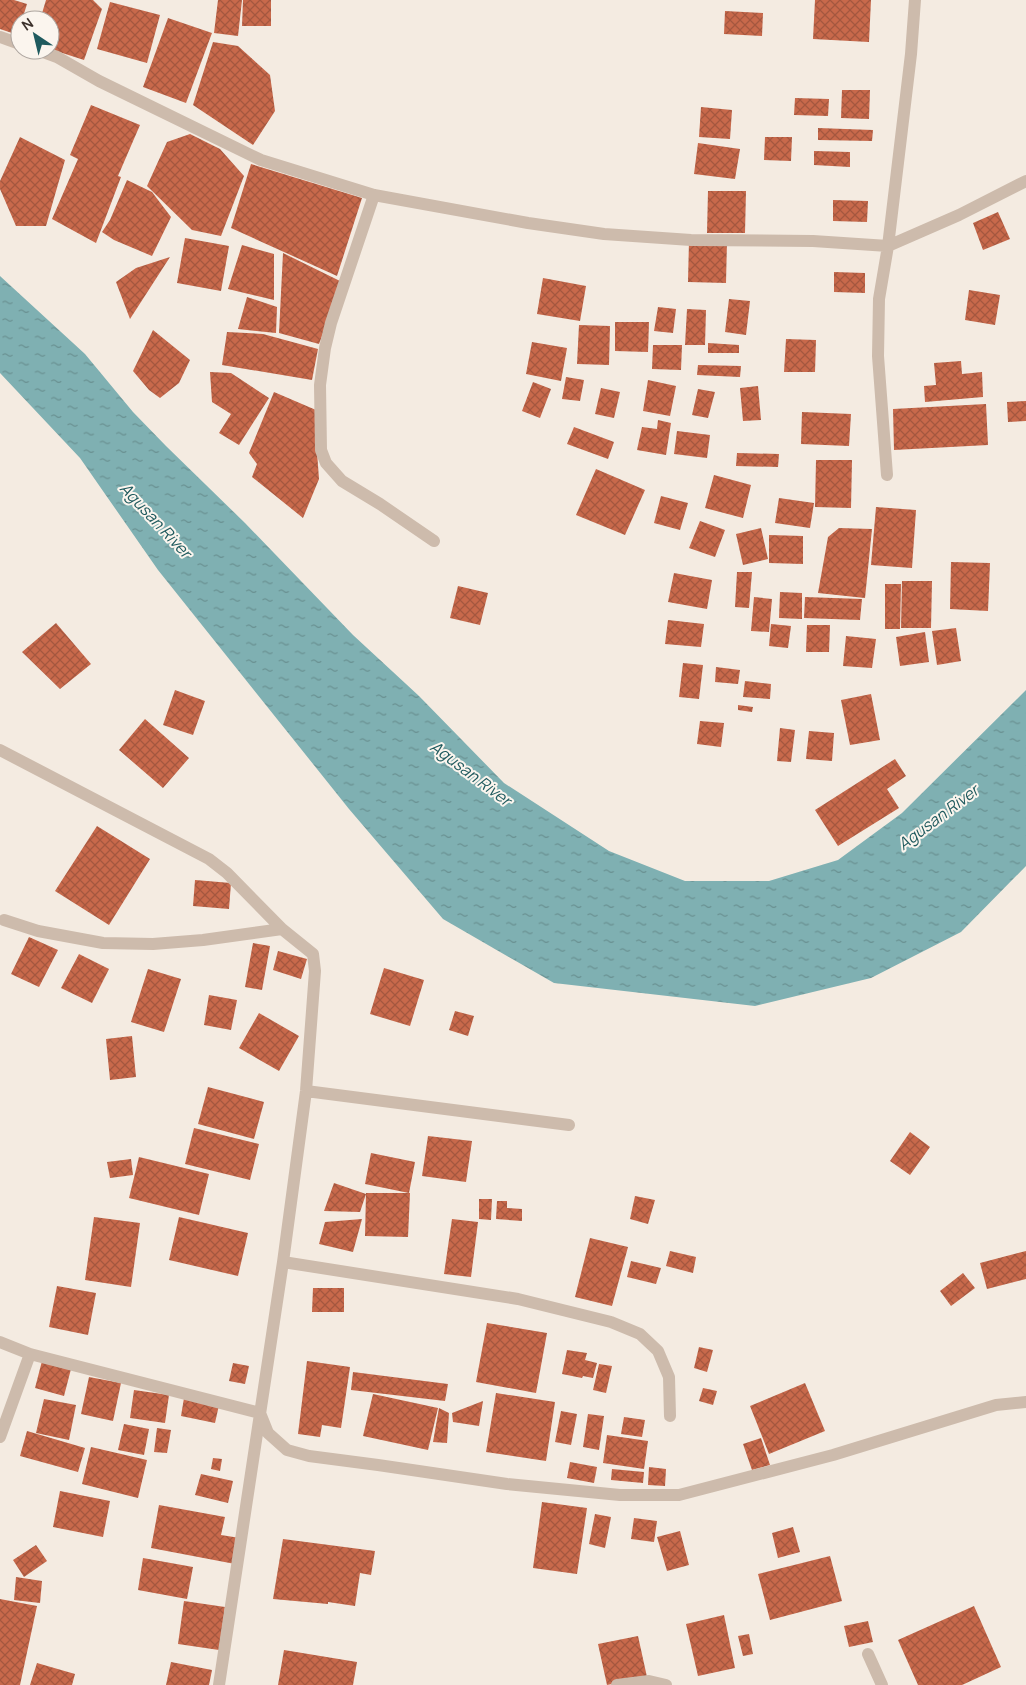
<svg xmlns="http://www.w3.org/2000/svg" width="1026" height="1685" font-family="Manrope,sans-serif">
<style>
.water{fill:url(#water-ripples)}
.building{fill:url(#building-cross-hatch)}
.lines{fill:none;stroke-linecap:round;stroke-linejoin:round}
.minor{stroke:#cdbbac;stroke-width:12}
.labels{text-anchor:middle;stroke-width:4;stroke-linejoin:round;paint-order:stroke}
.water-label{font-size:16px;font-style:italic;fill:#1f5a5e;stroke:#fbf5ee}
</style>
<defs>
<pattern id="water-ripples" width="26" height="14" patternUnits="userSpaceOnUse" patternTransform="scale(1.25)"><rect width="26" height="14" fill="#7fb0b2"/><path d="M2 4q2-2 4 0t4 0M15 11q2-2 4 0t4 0" fill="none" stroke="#699091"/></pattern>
<pattern id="building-cross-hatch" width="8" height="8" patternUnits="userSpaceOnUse" patternTransform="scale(1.25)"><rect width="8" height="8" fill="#c8694b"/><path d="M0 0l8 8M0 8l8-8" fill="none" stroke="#a4573f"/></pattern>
</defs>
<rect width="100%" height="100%" fill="#f4ebe1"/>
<path class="water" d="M 0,276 L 85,354 L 133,412 L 166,446 L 245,523 L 353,635 L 419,696 L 504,783 L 609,851 L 685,881 L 769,881 L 838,860 L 902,813 L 1026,690 L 1026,866 L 961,932 L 871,978 L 755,1006 L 554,983 L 443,919 L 349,809 L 158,570 L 80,458 L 0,373 Z"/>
<path class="building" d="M 0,0 L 14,0 L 27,4 L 22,20 L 20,20 L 18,35 L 0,29 Z
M 46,0 L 93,0 L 102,9 L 84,60 L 50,49 L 50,20 L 40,20 Z
M 218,0 L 242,0 L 238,36 L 214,33 Z
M 243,0 L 271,0 L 271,26 L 242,26 Z
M 815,0 L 871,0 L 869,42 L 813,39 Z
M 110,2 L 160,15 L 147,63 L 97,49 Z
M 725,11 L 763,13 L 762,36 L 724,34 Z
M 168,18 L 212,33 L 186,103 L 143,87 Z
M 213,42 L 238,46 L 270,75 L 275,111 L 253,145 L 193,105 Z
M 842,90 L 870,90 L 869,119 L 841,118 Z
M 795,98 L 829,99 L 828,116 L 794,115 Z
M 91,105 L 140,125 L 118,176 L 121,177 L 96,243 L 52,219 L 78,159 L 70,155 Z
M 701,107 L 732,110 L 730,139 L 699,137 Z
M 818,128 L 873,130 L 872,141 L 818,140 Z
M 190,134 L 220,149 L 244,176 L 221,236 L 192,230 L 147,186 L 167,142 Z
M 20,137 L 65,160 L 46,226 L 16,226 L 0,189 L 0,181 Z
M 765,137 L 792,137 L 791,161 L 764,160 Z
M 698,143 L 740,149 L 735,179 L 694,174 Z
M 814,151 L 850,152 L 850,167 L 814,165 Z
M 251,164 L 362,198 L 337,276 L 231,228 Z
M 127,180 L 152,192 L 171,217 L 152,256 L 114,240 L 102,232 L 110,220 Z
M 708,191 L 746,191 L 745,233 L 707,233 Z
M 833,200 L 868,201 L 867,222 L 833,221 Z
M 998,212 L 1010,239 L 983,250 L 973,223 Z
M 185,238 L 229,246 L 221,291 L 177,283 Z
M 689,241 L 727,241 L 726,283 L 688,282 Z
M 242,245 L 274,254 L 274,300 L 228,289 Z
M 283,253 L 340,281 L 333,307 L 319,344 L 279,333 Z
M 170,257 L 130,319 L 116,282 L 136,268 Z
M 834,272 L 865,273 L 865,293 L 834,292 Z
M 543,278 L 586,286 L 580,321 L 537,314 Z
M 969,290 L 1000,295 L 995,325 L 965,320 Z
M 247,297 L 277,307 L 276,333 L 238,329 Z
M 729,299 L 750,301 L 746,335 L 725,332 Z
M 658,307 L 676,309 L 673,333 L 654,331 Z
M 687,309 L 706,310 L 705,345 L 685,345 Z
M 615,322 L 649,322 L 648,352 L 615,351 Z
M 579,325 L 610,326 L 609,365 L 577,364 Z
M 153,330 L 190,360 L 179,383 L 160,398 L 149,390 L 133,371 Z
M 227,332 L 263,334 L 318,349 L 312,380 L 222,365 Z
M 786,339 L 816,340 L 815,372 L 784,372 Z
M 532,342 L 567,348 L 561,381 L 526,374 Z
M 708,343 L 739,345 L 739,353 L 708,353 Z
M 653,345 L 682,345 L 681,370 L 652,369 Z
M 961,361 L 962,374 L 982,372 L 983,397 L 925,402 L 924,386 L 936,385 L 934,363 Z
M 698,365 L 741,366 L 740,377 L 697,375 Z
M 210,372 L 231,373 L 269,398 L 239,445 L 219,433 L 231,414 L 212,402 Z
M 566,377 L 584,380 L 580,401 L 562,399 Z
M 648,380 L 676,386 L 670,416 L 643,411 Z
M 533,382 L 551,389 L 540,418 L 522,411 Z
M 758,386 L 761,420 L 743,421 L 740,388 Z
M 601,388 L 620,392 L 614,418 L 595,414 Z
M 698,389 L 715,392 L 708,418 L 692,415 Z
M 274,392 L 316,410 L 316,438 L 319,479 L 303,518 L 252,477 L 257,464 L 249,453 Z
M 1026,401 L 1026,421 L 1008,422 L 1007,402 Z
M 986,404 L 988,445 L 894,450 L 893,409 Z
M 802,412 L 851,414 L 849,446 L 801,444 Z
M 658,420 L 671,423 L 666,455 L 637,450 L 642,427 L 657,429 Z
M 574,427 L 614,442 L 608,459 L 567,444 Z
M 677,431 L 710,435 L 707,458 L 674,454 Z
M 737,453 L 779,454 L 778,467 L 736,466 Z
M 816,460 L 852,460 L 851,508 L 815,507 Z
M 596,469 L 645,490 L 625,535 L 576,515 Z
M 714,475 L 751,485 L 743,518 L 705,508 Z
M 661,496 L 688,503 L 680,530 L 654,523 Z
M 779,498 L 814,503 L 810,528 L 775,523 Z
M 876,507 L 916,510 L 912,568 L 871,565 Z
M 700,521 L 725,530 L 715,557 L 689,548 Z
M 761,528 L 768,559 L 743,565 L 736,534 Z
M 839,528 L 872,529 L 865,598 L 818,593 L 828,537 Z
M 769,535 L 803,536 L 803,564 L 769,563 Z
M 951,562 L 990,563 L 988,611 L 950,609 Z
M 737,572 L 752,572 L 749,608 L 735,607 Z
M 674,573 L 712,580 L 707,609 L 668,602 Z
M 902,581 L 932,581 L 931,628 L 901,628 Z
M 885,584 L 901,584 L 900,629 L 885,629 Z
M 458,586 L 488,593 L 480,625 L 450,618 Z
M 780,592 L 802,593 L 802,619 L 779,618 Z
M 754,597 L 772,599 L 769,632 L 751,631 Z
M 805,597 L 862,599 L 860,620 L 804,618 Z
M 668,620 L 704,624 L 701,647 L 665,644 Z
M 56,623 L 91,664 L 60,689 L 22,652 Z
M 771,624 L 791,626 L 788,648 L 769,646 Z
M 807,625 L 830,625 L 829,652 L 806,652 Z
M 956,628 L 961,661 L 937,665 L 932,631 Z
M 925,632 L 929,662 L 900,666 L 896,637 Z
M 846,636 L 876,639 L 872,668 L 843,666 Z
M 683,663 L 703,665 L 699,699 L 679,697 Z
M 716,667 L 740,670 L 738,684 L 715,682 Z
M 745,681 L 771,684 L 770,699 L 743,697 Z
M 175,690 L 205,701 L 193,735 L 163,725 Z
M 871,694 L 880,740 L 850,745 L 841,700 Z
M 738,705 L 753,707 L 752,712 L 738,710 Z
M 145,719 L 189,758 L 163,788 L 119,750 Z
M 700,721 L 724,723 L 721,747 L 697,744 Z
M 780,728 L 795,730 L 791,762 L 777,761 Z
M 809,731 L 834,733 L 832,761 L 806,759 Z
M 895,759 L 906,776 L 887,789 L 899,808 L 838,846 L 815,810 Z
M 97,826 L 150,859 L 109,925 L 55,891 Z
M 195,880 L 231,883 L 229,909 L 193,906 Z
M 29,937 L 58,950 L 39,987 L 11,974 Z
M 253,943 L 270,946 L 262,990 L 245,987 Z
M 278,951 L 307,959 L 301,979 L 273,970 Z
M 79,954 L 109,969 L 92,1003 L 61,988 Z
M 384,968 L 424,980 L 410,1026 L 370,1014 Z
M 148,969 L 181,979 L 164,1032 L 131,1022 Z
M 209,995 L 237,1000 L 231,1030 L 204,1025 Z
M 455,1011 L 474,1016 L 468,1036 L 449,1030 Z
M 259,1013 L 299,1036 L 279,1071 L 239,1048 Z
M 132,1036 L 136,1077 L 110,1080 L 106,1039 Z
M 208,1087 L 264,1102 L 254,1139 L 198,1124 Z
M 194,1128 L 259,1144 L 250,1180 L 185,1164 Z
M 910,1132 L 930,1147 L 910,1175 L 890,1161 Z
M 428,1136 L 472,1141 L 466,1182 L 422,1176 Z
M 371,1153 L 415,1162 L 409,1193 L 365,1184 Z
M 139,1157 L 209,1174 L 199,1215 L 129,1198 Z
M 131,1159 L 133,1175 L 110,1178 L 107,1162 Z
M 334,1183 L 366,1194 L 360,1212 L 324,1211 Z
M 366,1193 L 410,1193 L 408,1237 L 365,1236 Z
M 635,1196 L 655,1200 L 648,1224 L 630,1219 Z
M 479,1199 L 492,1199 L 491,1220 L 479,1219 Z
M 497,1201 L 507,1201 L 507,1208 L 522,1209 L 522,1221 L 496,1219 Z
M 94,1217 L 140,1223 L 131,1287 L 85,1280 Z
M 179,1217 L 248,1233 L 238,1276 L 169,1260 Z
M 362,1219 L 353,1252 L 319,1244 L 325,1222 Z
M 452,1219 L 478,1222 L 471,1277 L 444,1274 Z
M 590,1238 L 628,1247 L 612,1306 L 575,1297 Z
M 670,1251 L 696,1257 L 693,1273 L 666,1266 Z
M 1026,1251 L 1026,1279 L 987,1289 L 980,1263 Z
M 631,1261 L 661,1268 L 656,1284 L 627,1277 Z
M 963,1273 L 975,1288 L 951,1306 L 940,1291 Z
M 57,1286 L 96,1293 L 88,1335 L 49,1327 Z
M 313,1288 L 344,1288 L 344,1312 L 312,1312 Z
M 487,1323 L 547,1333 L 536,1393 L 476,1382 Z
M 699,1347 L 713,1350 L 707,1372 L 694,1368 Z
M 567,1350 L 587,1353 L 585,1360 L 597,1363 L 593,1378 L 583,1376 L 582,1378 L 562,1374 Z
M 42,1361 L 71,1369 L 64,1396 L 35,1388 Z
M 307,1361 L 350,1367 L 341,1428 L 322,1425 L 320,1437 L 298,1434 Z
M 233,1363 L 249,1366 L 245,1384 L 229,1381 Z
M 599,1364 L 612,1366 L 606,1393 L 593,1390 Z
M 353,1372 L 448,1384 L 445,1401 L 351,1390 Z
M 89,1377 L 121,1383 L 113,1421 L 81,1414 Z
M 805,1383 L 825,1431 L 769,1454 L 750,1406 Z
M 703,1388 L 717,1391 L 713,1405 L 699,1401 Z
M 134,1390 L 169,1395 L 165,1423 L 130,1418 Z
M 496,1393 L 555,1402 L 546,1461 L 486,1452 Z
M 373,1394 L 438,1408 L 428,1450 L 363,1436 Z
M 184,1398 L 219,1405 L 215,1423 L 181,1416 Z
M 44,1399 L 76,1405 L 69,1440 L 36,1433 Z
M 483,1401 L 479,1426 L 453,1422 L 452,1413 Z
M 439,1408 L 449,1413 L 447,1443 L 433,1442 Z
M 561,1411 L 577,1414 L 571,1445 L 555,1442 Z
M 588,1414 L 604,1416 L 599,1450 L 583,1447 Z
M 624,1417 L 645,1420 L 642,1437 L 621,1434 Z
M 124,1424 L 149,1429 L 144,1455 L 118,1450 Z
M 157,1428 L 171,1430 L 167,1453 L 154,1452 Z
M 27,1431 L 85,1448 L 78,1472 L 20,1456 Z
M 607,1435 L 648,1441 L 644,1469 L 603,1463 Z
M 761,1438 L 770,1465 L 752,1470 L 743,1444 Z
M 91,1447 L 147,1460 L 138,1498 L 82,1484 Z
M 213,1458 L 222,1459 L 220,1471 L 211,1469 Z
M 570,1462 L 597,1467 L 594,1483 L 567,1478 Z
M 649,1467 L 666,1469 L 665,1486 L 648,1485 Z
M 612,1469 L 644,1472 L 643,1483 L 611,1480 Z
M 201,1474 L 233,1481 L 228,1503 L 195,1495 Z
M 60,1491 L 110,1501 L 103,1537 L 53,1527 Z
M 542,1502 L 587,1508 L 577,1574 L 533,1568 Z
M 159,1505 L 225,1517 L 221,1535 L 240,1538 L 235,1564 L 151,1548 Z
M 595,1514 L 611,1517 L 605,1548 L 589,1544 Z
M 634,1518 L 657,1521 L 654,1542 L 631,1539 Z
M 793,1527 L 800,1552 L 778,1558 L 772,1533 Z
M 680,1531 L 689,1565 L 667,1571 L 657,1537 Z
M 283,1539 L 375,1551 L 371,1575 L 360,1573 L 355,1606 L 328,1602 L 328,1604 L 273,1599 Z
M 36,1545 L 47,1561 L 24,1577 L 13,1560 Z
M 830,1556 L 842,1601 L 770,1620 L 758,1574 Z
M 143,1558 L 193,1567 L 187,1599 L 138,1590 Z
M 16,1577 L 42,1581 L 40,1603 L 14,1600 Z
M 0,1599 L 37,1606 L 20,1685 L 0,1685 Z
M 184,1601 L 225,1607 L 219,1650 L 178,1644 Z
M 974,1606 L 1001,1667 L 962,1685 L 918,1685 L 898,1640 Z
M 724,1615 L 735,1668 L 698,1676 L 686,1624 Z
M 868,1621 L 873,1642 L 849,1647 L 844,1626 Z
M 749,1634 L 753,1654 L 743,1656 L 738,1636 Z
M 638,1636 L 647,1677 L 607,1685 L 598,1644 Z
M 284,1650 L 357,1662 L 353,1685 L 278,1685 Z
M 171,1662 L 212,1670 L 209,1685 L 166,1685 Z
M 37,1663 L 75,1674 L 72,1685 L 30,1685 Z"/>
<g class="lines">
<path class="minor" d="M 0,37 L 20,44
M 38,50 L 57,57 L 99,81 L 261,160 L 374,195 L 528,223 L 604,234 L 691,240 L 813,241 L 888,246 L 959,215 L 1026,181
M 374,195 L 331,323 L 325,348 L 320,385 L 321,450 L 326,463 L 342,481 L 380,504 L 434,541
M 887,475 L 878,356 L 879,299 L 888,246 L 911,54 L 915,0
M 0,750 L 209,859 L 227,873 L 282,929 L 313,954 L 315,971 L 306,1091 L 283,1262 L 219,1685
M 4,920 L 38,931 L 103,943 L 153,944 L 203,940 L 282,929
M 306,1091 L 569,1125
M 283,1262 L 518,1299 L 611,1322 L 640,1334 L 658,1351 L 669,1377 L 670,1416
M 0,1342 L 30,1354 L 260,1413 L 268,1433 L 287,1450 L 309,1456 L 378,1465 L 507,1484 L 620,1495 L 679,1495 L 833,1455 L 996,1405 L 1026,1402
M 0,1437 L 30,1354
M 868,1654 L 882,1685
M 617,1685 L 649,1681 L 666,1685"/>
</g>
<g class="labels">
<g class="water-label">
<text transform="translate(156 520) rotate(47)" y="6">Agusan River</text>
<text transform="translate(471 773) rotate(37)" y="6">Agusan River</text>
<text transform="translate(938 817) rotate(-37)" y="6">Agusan River</text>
</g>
</g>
<g transform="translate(35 35) rotate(325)"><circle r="24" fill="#fbf5ee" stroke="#aea6a0"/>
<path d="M0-4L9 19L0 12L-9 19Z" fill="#1f5a5e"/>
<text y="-8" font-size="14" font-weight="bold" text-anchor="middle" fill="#3b302b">N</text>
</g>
</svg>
